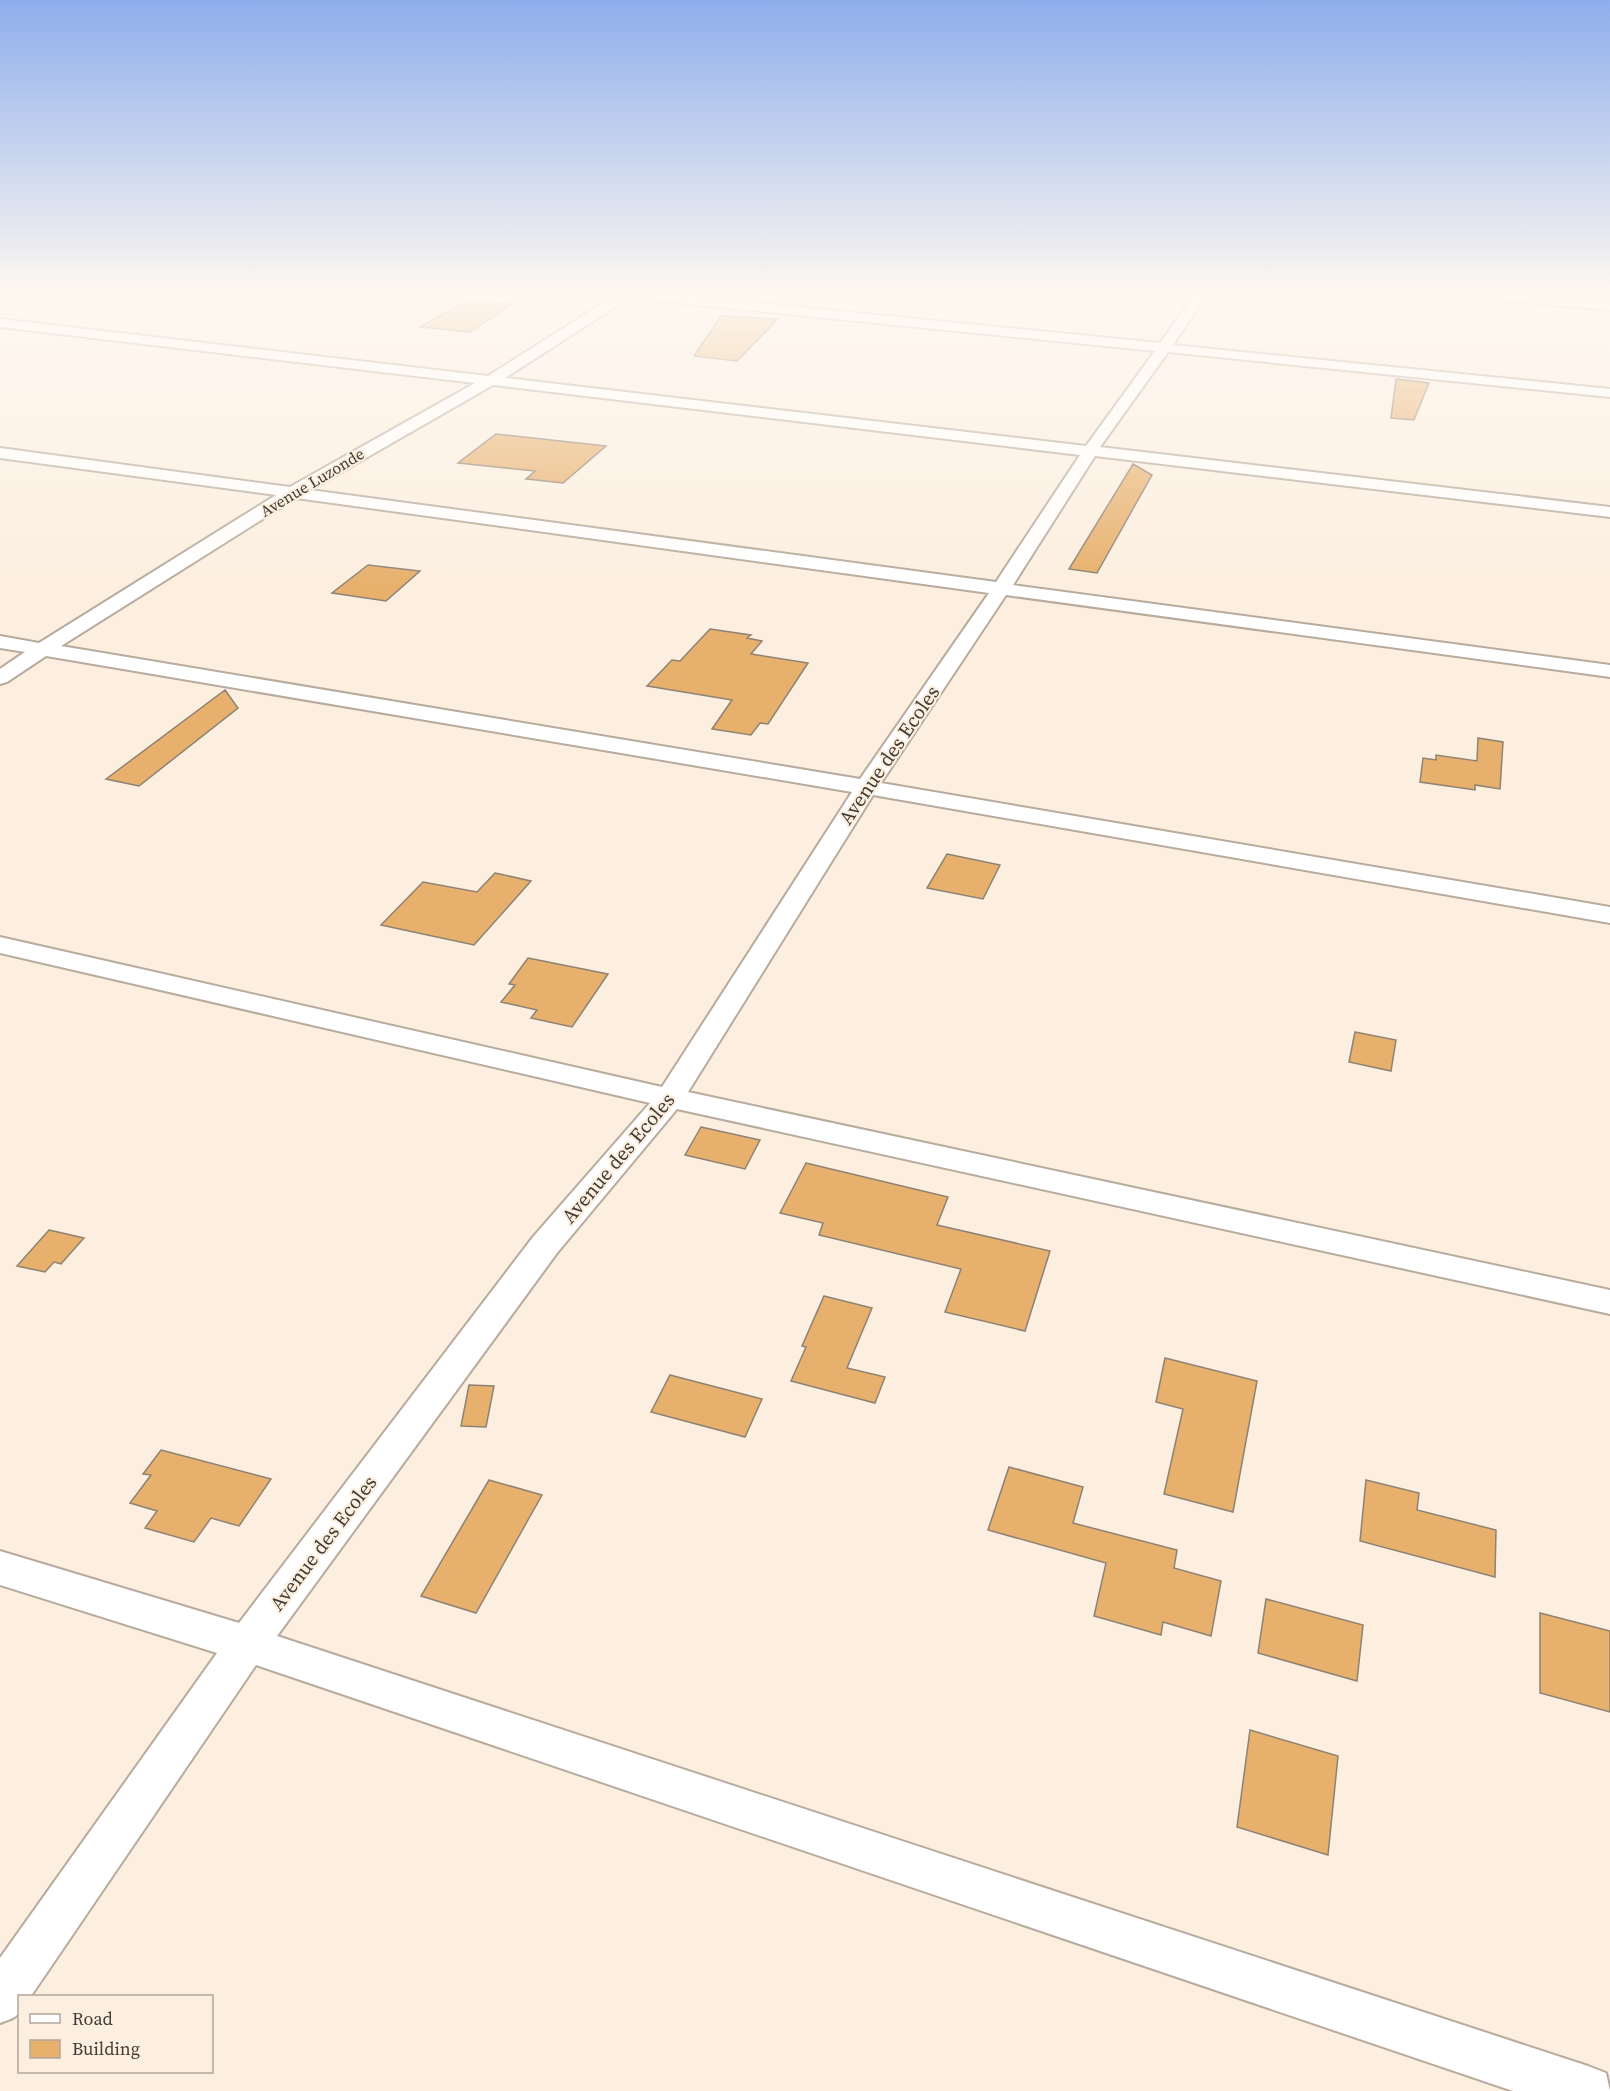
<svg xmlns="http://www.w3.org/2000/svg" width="1610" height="2091" font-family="'Source Serif 4',serif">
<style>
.building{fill:#e7b06c;stroke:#8e8274;stroke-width:1.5}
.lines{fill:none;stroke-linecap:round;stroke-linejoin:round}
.minor-casing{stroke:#b8ab9d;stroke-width:4}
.minor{fill:#fff;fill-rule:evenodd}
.labels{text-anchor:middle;stroke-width:4.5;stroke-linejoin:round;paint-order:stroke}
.far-street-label{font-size:16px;fill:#413c36;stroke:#fcefe0}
.street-label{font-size:20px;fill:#413c36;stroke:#fcefe0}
</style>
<rect width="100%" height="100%" fill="#fcefe0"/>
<path class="building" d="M 466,301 L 512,304 L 470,332 L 420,327 Z
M 721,316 L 778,319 L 737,361 L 694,356 Z
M 1396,379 L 1429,383 L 1414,420 L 1391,418 Z
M 496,434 L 606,446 L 563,483 L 526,479 L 535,471 L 458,463 Z
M 1133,464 L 1152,475 L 1097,573 L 1069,569 Z
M 368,565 L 420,571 L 386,601 L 332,593 Z
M 710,629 L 751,635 L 747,638 L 762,641 L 751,654 L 808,663 L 768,724 L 760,723 L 751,735 L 712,729 L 732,700 L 647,686 L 672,660 L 680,661 Z
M 225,690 L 238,708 L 139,786 L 106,779 Z
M 1478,738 L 1503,742 L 1500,789 L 1475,785 L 1475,790 L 1420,782 L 1423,758 L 1436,760 L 1436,755 L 1477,761 Z
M 947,854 L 1000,865 L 983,899 L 927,888 Z
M 495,873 L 531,881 L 474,945 L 381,925 L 423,882 L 477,892 Z
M 528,958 L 608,974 L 572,1027 L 531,1018 L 537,1010 L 501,1002 L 515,985 L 509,984 Z
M 1355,1032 L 1396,1040 L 1391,1071 L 1349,1062 Z
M 701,1127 L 760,1140 L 745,1169 L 685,1155 Z
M 806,1163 L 948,1197 L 937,1225 L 1050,1251 L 1025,1331 L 945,1312 L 961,1269 L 819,1235 L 823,1223 L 780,1213 Z
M 49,1230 L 84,1238 L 61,1264 L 54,1262 L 45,1272 L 17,1266 Z
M 824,1296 L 872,1308 L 847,1368 L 885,1377 L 875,1403 L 791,1381 L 806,1347 L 802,1346 Z
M 1165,1358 L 1257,1381 L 1233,1512 L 1164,1494 L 1183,1409 L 1156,1402 Z
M 670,1375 L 762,1399 L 745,1437 L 651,1412 Z
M 469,1385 L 494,1386 L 486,1427 L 461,1426 Z
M 161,1450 L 271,1479 L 239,1526 L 211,1518 L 194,1542 L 145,1528 L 157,1511 L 130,1503 L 151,1475 L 143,1474 Z
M 1009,1467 L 1083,1487 L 1073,1523 L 1177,1550 L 1174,1568 L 1221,1581 L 1211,1636 L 1163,1622 L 1161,1635 L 1094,1616 L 1106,1563 L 988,1530 Z
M 489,1480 L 542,1495 L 476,1613 L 421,1596 Z
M 1366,1480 L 1419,1493 L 1417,1510 L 1496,1530 L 1495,1577 L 1360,1541 Z
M 1266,1599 L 1363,1625 L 1357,1681 L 1258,1653 Z
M 1540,1613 L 1610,1631 L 1610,1712 L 1540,1693 Z
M 1250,1730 L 1338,1756 L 1328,1855 L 1237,1827 Z"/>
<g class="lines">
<defs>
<path id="minor" d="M 615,293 L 656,293 L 1160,343 L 1196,293 L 1208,293 L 1173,345 L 1610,389 L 1610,397 L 1168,352 L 1100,447 L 1610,507 L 1610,517 L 1095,456 L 1013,585 L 1610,665 L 1610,677 L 1006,595 L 881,783 L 1610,907 L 1610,923 L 873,795 L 688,1092 L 1610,1290 L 1610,1314 L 677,1109 L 557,1253 L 277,1636 L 1588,2066 L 1606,2073 L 1610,2091 L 1513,2091 L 256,1665 L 31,1996 L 20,1996 C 20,2017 19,2016 0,2023 L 0,1958 L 217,1653 L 0,1585 L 0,1551 L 239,1623 L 533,1237 L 650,1103 L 0,953 L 0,937 L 662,1087 L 852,792 L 46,656 L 7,682 L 0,684 L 0,669 L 25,652 L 0,648 L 0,636 L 39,643 L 276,495 L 0,458 L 0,448 L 290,487 L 475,383 L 0,327 L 0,319 L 488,376 L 616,295 ZM 629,298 L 1155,351 L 1086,446 L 505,378 ZM 493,385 L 1080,455 L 996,582 L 310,490 ZM 296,498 L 989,593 L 860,779 L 61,646 Z
M 1460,293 L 1505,293 L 1610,302 L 1610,310 L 1466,297 Z"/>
</defs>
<use href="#minor" class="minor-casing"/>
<use href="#minor" class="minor"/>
</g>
<linearGradient id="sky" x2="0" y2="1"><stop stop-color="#8eaeec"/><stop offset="0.5" stop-color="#fef8f1"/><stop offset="1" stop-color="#fef8f1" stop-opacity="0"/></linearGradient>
<rect width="1610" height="585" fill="url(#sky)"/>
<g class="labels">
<g class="far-street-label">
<text transform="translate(312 482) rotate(-31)" y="6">Avenue Luzonde</text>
</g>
<g class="street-label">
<text transform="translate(889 755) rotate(-56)" y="7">Avenue des Ecoles</text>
<text transform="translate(618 1158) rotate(-50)" y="7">Avenue des Ecoles</text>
<text transform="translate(323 1543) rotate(-53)" y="7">Avenue des Ecoles</text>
</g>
</g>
<rect x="18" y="1995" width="195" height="78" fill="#fcefe0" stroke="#b1a79c" stroke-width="1.5"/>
<rect x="30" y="2014" width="30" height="9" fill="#ffffff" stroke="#b1a79c" stroke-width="1.5"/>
<text x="72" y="2025" font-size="18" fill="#413c36">Road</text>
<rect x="30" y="2040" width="30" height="18" fill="#e7b06c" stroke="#b1a79c" stroke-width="1.5"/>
<text x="72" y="2055" font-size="18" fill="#413c36">Building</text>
</svg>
